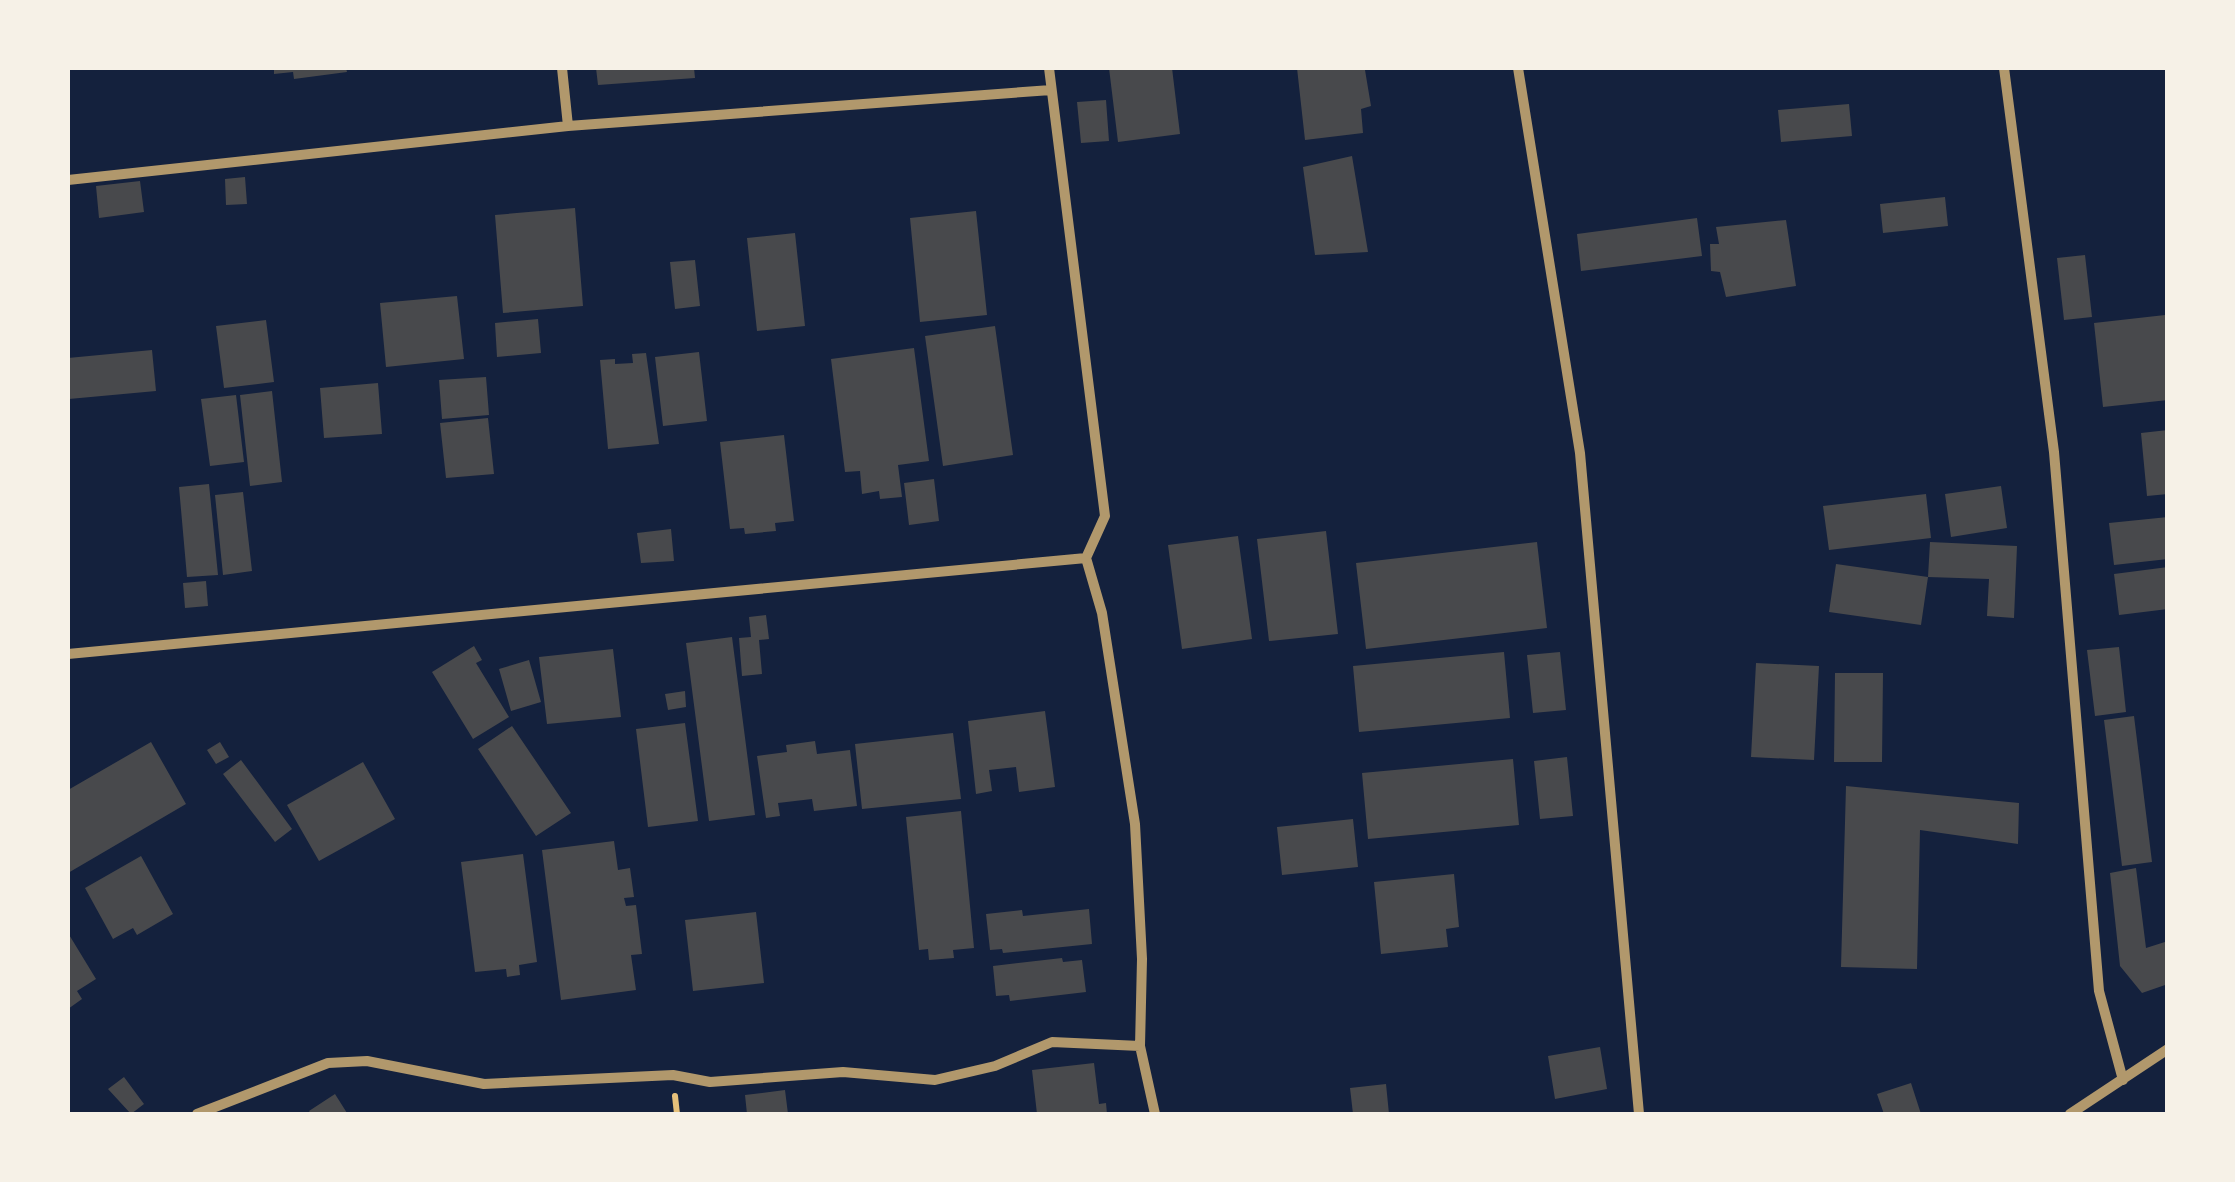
<svg xmlns="http://www.w3.org/2000/svg" width="2235" height="1182" font-family="'Sofia Sans Condensed',sans-serif">
<style>
.building{fill:#48494c}
.lines{fill:none;stroke-linecap:round;stroke-linejoin:round}
.path{stroke:#e5c07b;stroke-width:6}
.minor{stroke:#b1986c;stroke-width:10}
</style>
<rect width="100%" height="100%" fill="#14213d"/>
<path class="building" d="M 274,68 L 346,68 L 347,72 L 294,79 L 293,72 L 274,74 Z
M 596,68 L 694,68 L 695,78 L 598,85 Z
M 1109,68 L 1172,68 L 1180,134 L 1118,142 Z
M 1297,68 L 1365,70 L 1371,106 L 1361,109 L 1363,133 L 1305,140 Z
M 1106,100 L 1109,141 L 1081,143 L 1077,102 Z
M 1849,104 L 1852,136 L 1781,142 L 1778,110 Z
M 1352,156 L 1368,252 L 1315,255 L 1303,167 Z
M 245,177 L 247,204 L 226,205 L 225,179 Z
M 140,181 L 144,212 L 99,218 L 96,186 Z
M 1945,197 L 1948,226 L 1883,233 L 1880,204 Z
M 575,208 L 583,306 L 503,313 L 495,215 Z
M 976,211 L 987,315 L 920,322 L 910,218 Z
M 1697,218 L 1702,256 L 1581,271 L 1577,234 Z
M 1786,220 L 1796,286 L 1726,297 L 1720,272 L 1711,271 L 1710,244 L 1719,244 L 1716,227 Z
M 795,233 L 805,326 L 757,331 L 747,238 Z
M 2085,255 L 2092,317 L 2064,320 L 2057,258 Z
M 695,260 L 700,306 L 675,309 L 670,262 Z
M 457,296 L 464,359 L 386,367 L 380,303 Z
M 2165,315 L 2168,400 L 2103,407 L 2094,323 Z
M 538,319 L 541,353 L 497,357 L 495,323 Z
M 266,320 L 274,382 L 224,388 L 216,326 Z
M 995,326 L 1013,455 L 943,466 L 925,336 Z
M 914,348 L 929,461 L 898,465 L 902,497 L 880,499 L 879,491 L 862,494 L 860,471 L 845,472 L 831,359 Z
M 152,350 L 156,391 L 69,399 L 68,358 Z
M 699,352 L 707,421 L 663,426 L 655,357 Z
M 646,353 L 659,444 L 608,449 L 600,360 L 615,359 L 615,364 L 633,363 L 632,354 Z
M 486,377 L 489,415 L 442,419 L 439,380 Z
M 378,383 L 382,434 L 324,438 L 320,388 Z
M 272,391 L 282,482 L 250,486 L 240,395 Z
M 236,395 L 244,462 L 210,466 L 201,399 Z
M 488,418 L 494,474 L 446,478 L 440,423 Z
M 2168,430 L 2168,494 L 2147,496 L 2141,433 Z
M 784,435 L 794,521 L 775,523 L 776,531 L 745,534 L 744,528 L 730,529 L 720,442 Z
M 934,479 L 939,521 L 909,525 L 904,483 Z
M 209,484 L 218,575 L 187,577 L 179,487 Z
M 2001,486 L 2007,528 L 1951,537 L 1945,494 Z
M 243,492 L 252,571 L 223,575 L 215,495 Z
M 1926,494 L 1931,538 L 1829,550 L 1823,506 Z
M 2168,517 L 2168,559 L 2114,565 L 2109,523 Z
M 671,529 L 674,561 L 641,563 L 637,533 Z
M 1326,531 L 1338,634 L 1269,641 L 1257,539 Z
M 1238,536 L 1252,639 L 1182,649 L 1168,545 Z
M 1537,542 L 1547,628 L 1366,649 L 1356,563 Z
M 1930,542 L 2017,546 L 2014,618 L 1987,616 L 1989,579 L 1928,577 Z
M 1836,564 L 1928,577 L 1921,625 L 1829,612 Z
M 2168,567 L 2168,609 L 2119,615 L 2114,574 Z
M 206,581 L 208,606 L 185,608 L 183,583 Z
M 766,615 L 769,639 L 759,640 L 762,674 L 742,676 L 739,638 L 751,637 L 749,617 Z
M 732,637 L 755,815 L 709,821 L 686,643 Z
M 474,646 L 482,660 L 476,663 L 509,717 L 473,739 L 432,672 Z
M 2119,647 L 2126,712 L 2095,716 L 2087,650 Z
M 613,649 L 621,717 L 547,724 L 539,657 Z
M 1504,652 L 1510,718 L 1359,732 L 1353,666 Z
M 1560,652 L 1566,710 L 1533,713 L 1527,655 Z
M 529,660 L 541,702 L 511,711 L 499,669 Z
M 1756,663 L 1819,666 L 1814,760 L 1751,757 Z
M 1835,673 L 1883,673 L 1882,762 L 1834,762 Z
M 685,691 L 686,707 L 668,710 L 665,694 Z
M 1045,711 L 1055,787 L 1019,792 L 1016,767 L 989,770 L 992,791 L 976,794 L 968,721 Z
M 2134,716 L 2152,862 L 2122,866 L 2104,720 Z
M 685,723 L 698,821 L 648,827 L 636,729 Z
M 512,726 L 571,813 L 536,836 L 478,749 Z
M 953,733 L 961,799 L 862,809 L 855,744 Z
M 815,741 L 817,754 L 850,750 L 857,806 L 814,811 L 812,799 L 778,803 L 780,816 L 766,818 L 757,756 L 787,752 L 786,745 Z
M 151,742 L 186,804 L 68,873 L 68,790 Z
M 220,742 L 229,757 L 216,764 L 207,750 Z
M 1567,757 L 1573,816 L 1540,819 L 1534,761 Z
M 1513,759 L 1519,825 L 1368,839 L 1362,773 Z
M 241,760 L 292,829 L 275,842 L 223,774 Z
M 363,762 L 395,819 L 319,861 L 287,805 Z
M 1846,786 L 2019,803 L 2018,844 L 1920,830 L 1917,969 L 1841,967 Z
M 961,811 L 974,948 L 953,950 L 954,958 L 929,960 L 928,949 L 919,950 L 906,817 Z
M 1353,819 L 1358,867 L 1282,875 L 1277,827 Z
M 614,841 L 618,870 L 630,868 L 634,897 L 624,898 L 626,906 L 636,905 L 642,954 L 631,955 L 636,990 L 561,1000 L 542,850 Z
M 523,854 L 537,962 L 519,965 L 520,975 L 507,977 L 506,969 L 475,972 L 461,862 Z
M 141,856 L 173,914 L 137,935 L 133,928 L 113,939 L 85,888 Z
M 2136,868 L 2146,948 L 2168,941 L 2168,984 L 2142,993 L 2120,966 L 2110,873 Z
M 1454,874 L 1459,927 L 1446,929 L 1448,947 L 1381,954 L 1374,882 Z
M 1089,909 L 1092,944 L 1003,953 L 1002,949 L 990,950 L 986,914 L 1022,910 L 1023,916 Z
M 756,912 L 764,983 L 693,991 L 685,920 Z
M 68,933 L 96,979 L 77,991 L 82,999 L 68,1009 Z
M 1062,958 L 1063,962 L 1082,960 L 1086,992 L 1010,1001 L 1009,995 L 996,996 L 993,966 Z
M 1600,1047 L 1607,1089 L 1555,1099 L 1548,1056 Z
M 1094,1063 L 1099,1104 L 1106,1103 L 1107,1114 L 1037,1114 L 1032,1070 Z
M 124,1077 L 144,1104 L 131,1114 L 108,1089 Z
M 1911,1083 L 1921,1114 L 1884,1114 L 1877,1094 Z
M 1386,1084 L 1389,1114 L 1353,1114 L 1350,1088 Z
M 785,1090 L 788,1114 L 747,1114 L 745,1095 Z
M 335,1094 L 347,1113 L 311,1114 L 309,1111 Z"/>
<g class="lines">
<path class="path" d="M 675,1096 L 677,1114"/>
<path class="minor" d="M 562,68 L 568,126
M 1049,68 L 1105,516 L 1086,558 L 1102,613 L 1135,824 L 1142,959 L 1140,1046 L 1155,1114
M 1518,68 L 1580,453 L 1639,1114
M 2004,68 L 2054,452 L 2099,991 L 2123,1080
M 68,180 L 568,126 L 1051,90
M 68,654 L 1086,558
M 197,1114 L 328,1063 L 367,1061 L 484,1084 L 673,1075 L 710,1082 L 843,1072 L 935,1080 L 995,1066 L 1052,1042 L 1140,1046
M 2070,1114 L 2168,1049"/>
</g>
<rect width="2235" height="1182" fill="none" stroke="#f6f1e7" stroke-width="140"/>
</svg>
